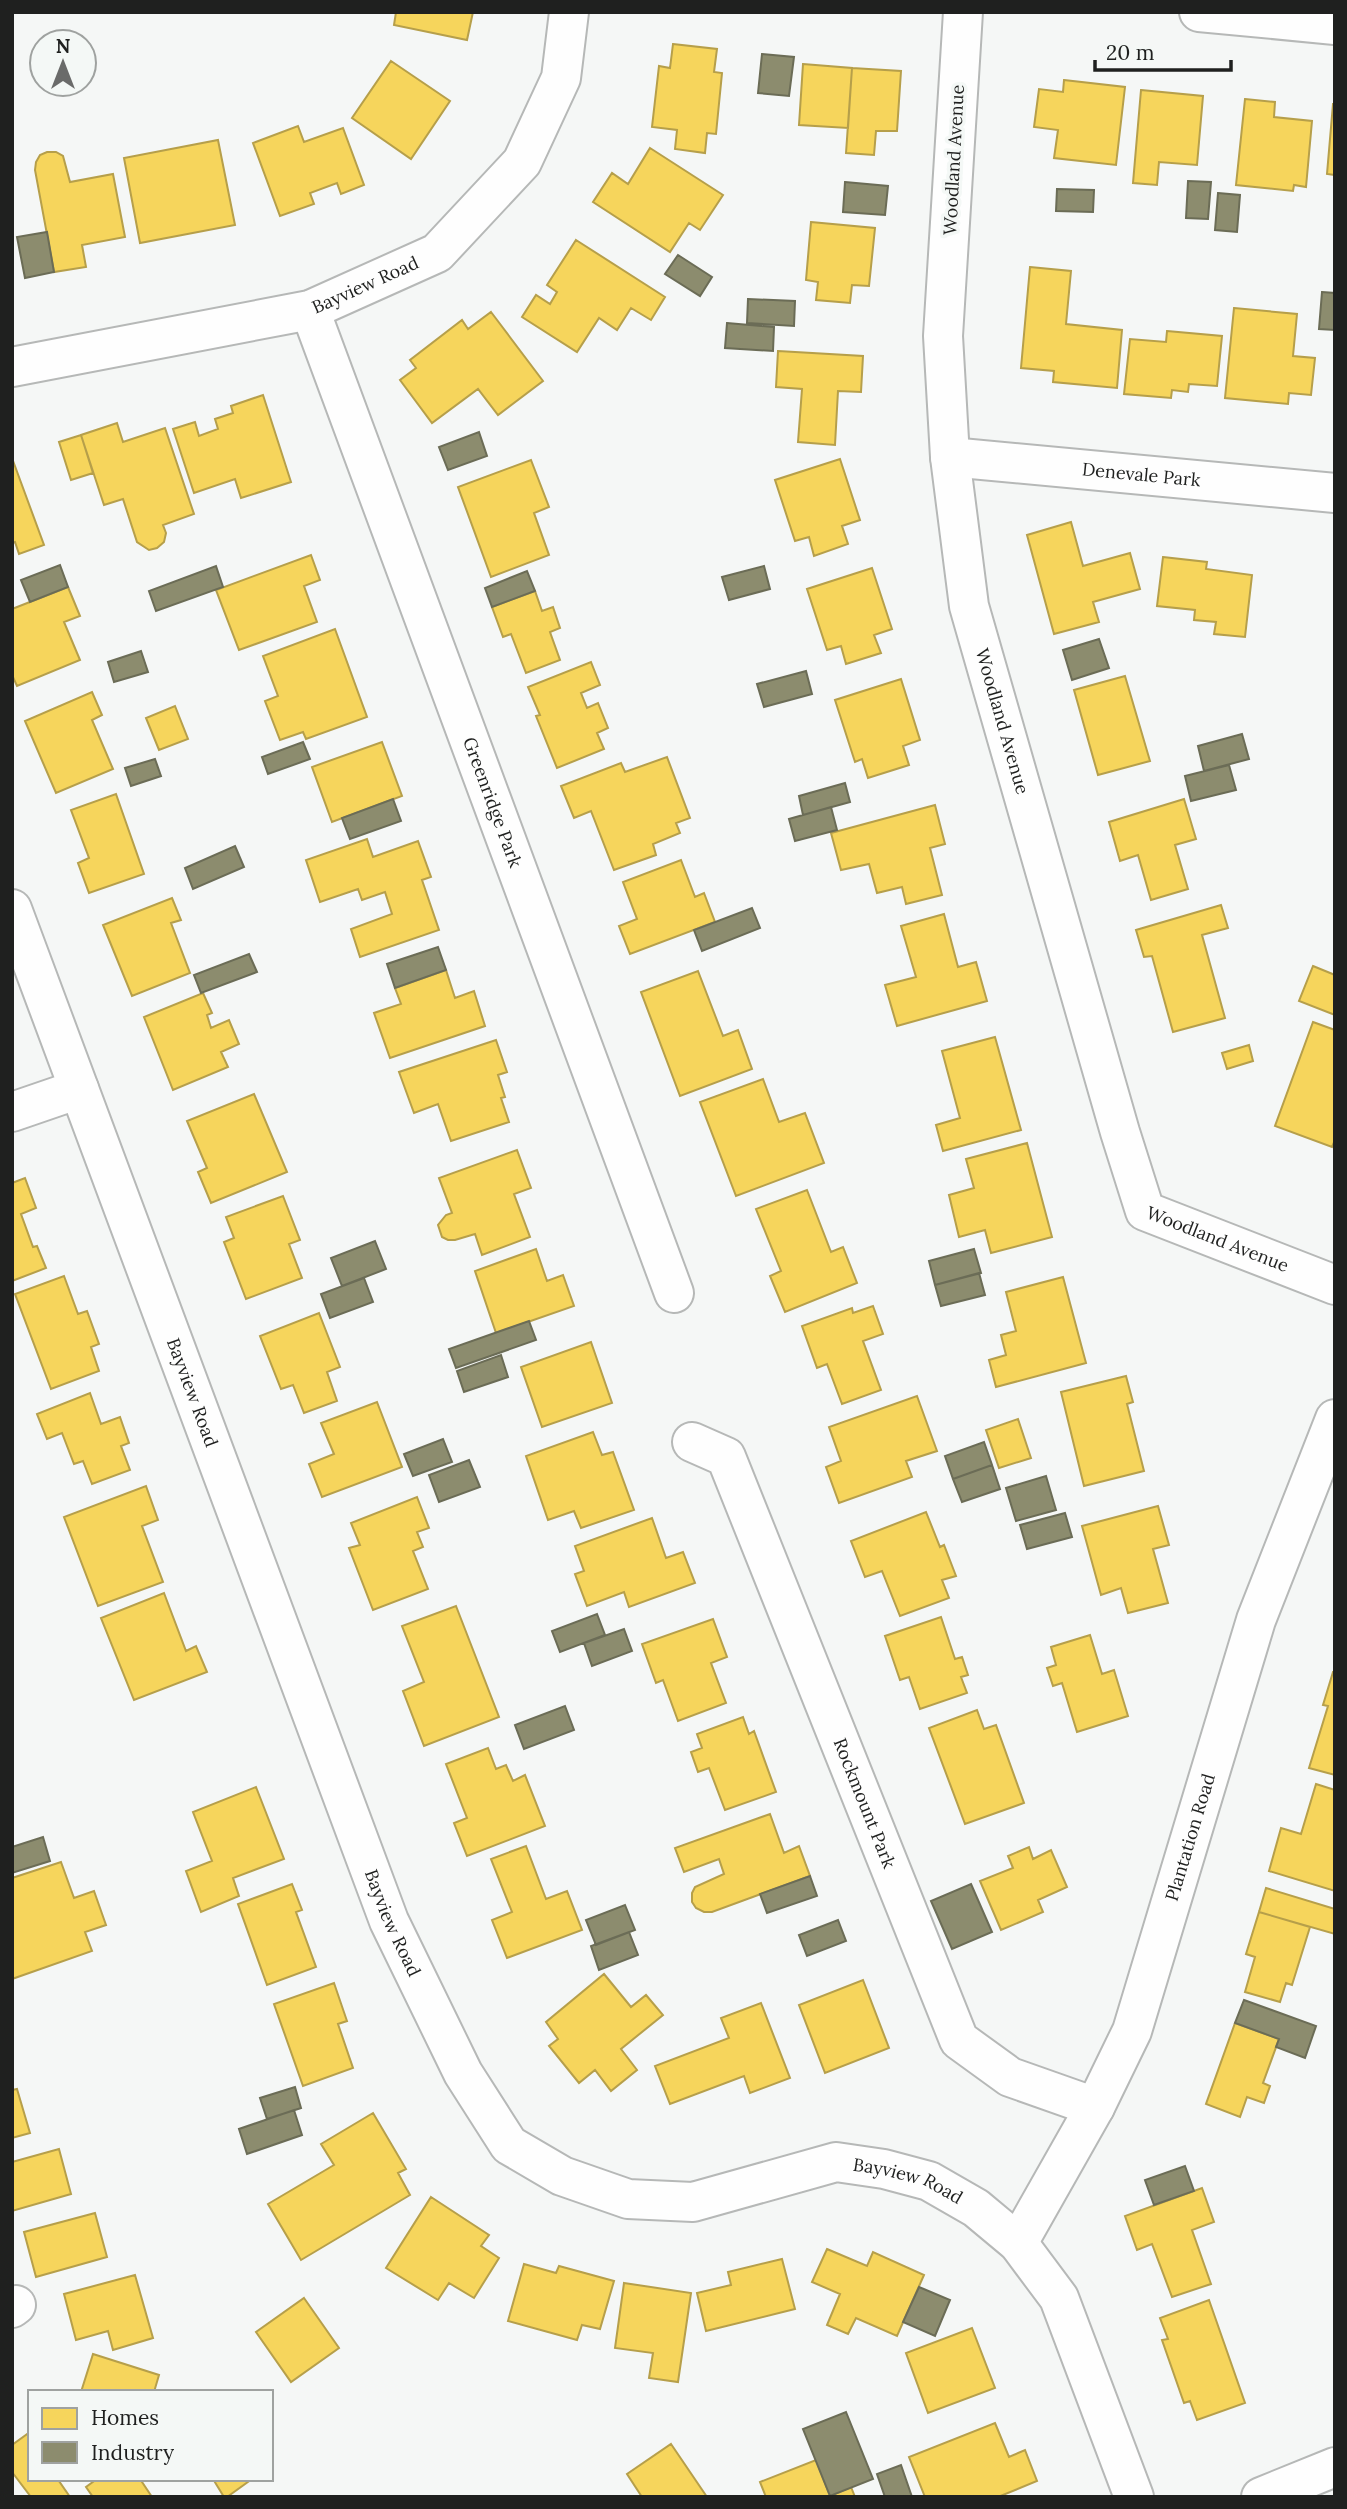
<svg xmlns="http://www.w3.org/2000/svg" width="1347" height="2509" font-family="Lora,serif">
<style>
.homes{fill:#f6d55c;stroke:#b69f4a;stroke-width:2}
.industry{fill:#8c8c6e;stroke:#6b6c56;stroke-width:2}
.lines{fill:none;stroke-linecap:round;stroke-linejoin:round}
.minor-casing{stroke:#b6b8b7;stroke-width:42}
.minor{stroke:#fefefe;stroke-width:38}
.labels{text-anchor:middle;stroke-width:7;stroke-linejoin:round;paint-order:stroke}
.street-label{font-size:18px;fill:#1f201f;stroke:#f4f8f6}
</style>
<rect width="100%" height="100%" fill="#f5f7f6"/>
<path class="homes" d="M 396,12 L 473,12 L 467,40 L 394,25 Z
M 673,44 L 717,49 L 714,72 L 722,73 L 716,134 L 707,133 L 705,153 L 675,149 L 677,130 L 652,127 L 659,66 L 670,68 Z
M 391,61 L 450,101 L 411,159 L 352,118 Z
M 803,64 L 852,68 L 848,128 L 799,125 Z
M 852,68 L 901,71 L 897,131 L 876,131 L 874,155 L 846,153 Z
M 1064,80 L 1125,87 L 1116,165 L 1054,158 L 1058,130 L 1034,127 L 1039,89 L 1063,92 Z
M 1141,90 L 1203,96 L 1197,165 L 1159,162 L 1157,185 L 1133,183 Z
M 1245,99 L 1275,102 L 1274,117 L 1312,121 L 1306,187 L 1294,185 L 1293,191 L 1236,185 Z
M 1333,104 L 1335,104 L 1335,175 L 1327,174 Z
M 298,126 L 304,142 L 343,128 L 364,185 L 341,194 L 337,183 L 310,193 L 314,204 L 280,216 L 253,143 Z
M 218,140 L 235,225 L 140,243 L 124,158 Z
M 650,148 L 723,195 L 700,230 L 689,223 L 670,252 L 593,202 L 612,173 L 628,184 Z
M 47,152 L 56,152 L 63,156 L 70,182 L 113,174 L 125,237 L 82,245 L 86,267 L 54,272 L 35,170 L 36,162 L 40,155 Z
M 811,222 L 875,228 L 869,286 L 852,285 L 850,303 L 816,300 L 818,282 L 806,280 Z
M 576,240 L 665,297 L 651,320 L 631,308 L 617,330 L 599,318 L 577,352 L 522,317 L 536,295 L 550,304 L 557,292 L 547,285 Z
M 1030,267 L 1071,271 L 1066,324 L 1122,330 L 1117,388 L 1053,382 L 1054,371 L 1021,368 Z
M 1234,308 L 1297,314 L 1293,356 L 1315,358 L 1311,395 L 1289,393 L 1288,404 L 1225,398 Z
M 491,312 L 543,381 L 498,415 L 478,389 L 432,423 L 400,380 L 416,368 L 410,360 L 462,320 L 468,329 Z
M 1167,331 L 1222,336 L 1217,386 L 1189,384 L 1188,392 L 1172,390 L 1171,398 L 1124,394 L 1130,339 L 1166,342 Z
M 778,351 L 863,356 L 861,392 L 838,391 L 835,445 L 798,442 L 802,389 L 776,387 Z
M 263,395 L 291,482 L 241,498 L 235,479 L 194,493 L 173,429 L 195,422 L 199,436 L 218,429 L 215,419 L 233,413 L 231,406 Z
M 117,423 L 123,442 L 165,428 L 194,514 L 163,525 L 166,533 L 164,542 L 157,548 L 149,550 L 137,542 L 123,499 L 104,505 L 81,435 Z
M 81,435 L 93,473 L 71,480 L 59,442 Z
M 12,458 L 44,545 L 19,554 L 15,542 L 12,543 Z
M 840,459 L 860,520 L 842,526 L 848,544 L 814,556 L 809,537 L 795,541 L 775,480 Z
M 531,460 L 549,507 L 534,513 L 549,555 L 491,577 L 458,487 Z
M 1071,522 L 1083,566 L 1130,553 L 1140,589 L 1093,602 L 1099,622 L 1054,634 L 1027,535 Z
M 311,555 L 320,580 L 304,586 L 317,622 L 239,650 L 216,590 Z
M 1163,557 L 1207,562 L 1206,569 L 1252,575 L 1245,637 L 1214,634 L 1216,622 L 1194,620 L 1195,610 L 1157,606 Z
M 872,568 L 892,629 L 874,635 L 881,653 L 846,664 L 841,646 L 827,650 L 807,589 Z
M 68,587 L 80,616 L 64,622 L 80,660 L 17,686 L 12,675 L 12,609 Z
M 535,591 L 542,611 L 553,607 L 560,628 L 550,632 L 560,660 L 526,673 L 511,634 L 503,637 L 492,607 Z
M 335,629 L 367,717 L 306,739 L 303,732 L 280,740 L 265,701 L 278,696 L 263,656 Z
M 591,662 L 600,685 L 581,693 L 587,708 L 598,703 L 608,728 L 597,733 L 604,749 L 557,768 L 536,716 L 540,715 L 528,687 Z
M 1125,676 L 1150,761 L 1098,775 L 1074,690 Z
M 901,679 L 920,740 L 903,746 L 909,765 L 868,778 L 862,759 L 855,762 L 835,700 Z
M 92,692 L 102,715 L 92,720 L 113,769 L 56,793 L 25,721 Z
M 175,706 L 188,739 L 159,750 L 146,718 Z
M 382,742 L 402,796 L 332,822 L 312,767 Z
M 667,757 L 690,818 L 676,823 L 680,833 L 653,844 L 656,855 L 614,870 L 591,811 L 574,818 L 561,786 L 621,763 L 625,772 Z
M 116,794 L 144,874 L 89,893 L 78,863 L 89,858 L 71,810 Z
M 1184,799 L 1196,839 L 1175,845 L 1188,889 L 1151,900 L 1138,855 L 1120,861 L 1109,822 Z
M 935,805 L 945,844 L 930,848 L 942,895 L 906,904 L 902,887 L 877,893 L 869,864 L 841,870 L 831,833 Z
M 367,839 L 373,857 L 418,841 L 431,877 L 422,880 L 439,930 L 360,957 L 351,929 L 392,914 L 385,892 L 362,900 L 358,889 L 320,902 L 306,860 Z
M 681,860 L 695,897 L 704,893 L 715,922 L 630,954 L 619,926 L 637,919 L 623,882 Z
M 172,898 L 181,920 L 171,923 L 190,973 L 132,996 L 103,925 Z
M 1221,905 L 1228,928 L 1202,935 L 1225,1018 L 1173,1032 L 1152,956 L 1144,957 L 1136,930 Z
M 944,914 L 958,967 L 976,962 L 987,1001 L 897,1026 L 885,985 L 916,977 L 901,926 Z
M 1313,966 L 1335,975 L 1335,1015 L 1299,1001 Z
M 446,970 L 455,998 L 474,991 L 485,1026 L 390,1058 L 374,1013 L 401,1004 L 395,988 Z
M 698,971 L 723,1036 L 738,1030 L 752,1069 L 680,1096 L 641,992 Z
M 203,993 L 212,1013 L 207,1015 L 211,1028 L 229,1020 L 239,1044 L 221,1052 L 228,1067 L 173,1090 L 144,1017 Z
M 1313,1022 L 1335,1030 L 1335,1140 L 1332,1147 L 1275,1126 Z
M 995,1037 L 1021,1130 L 943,1151 L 936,1125 L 960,1118 L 942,1051 Z
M 496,1040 L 507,1072 L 498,1075 L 505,1097 L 501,1098 L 509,1122 L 451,1141 L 438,1104 L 414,1113 L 399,1072 Z
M 1249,1045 L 1253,1061 L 1227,1069 L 1222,1053 Z
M 763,1079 L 779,1122 L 805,1113 L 824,1163 L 736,1196 L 700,1102 Z
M 254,1094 L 287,1172 L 211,1203 L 198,1172 L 207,1168 L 187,1121 Z
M 1027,1143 L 1052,1237 L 991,1253 L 985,1230 L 959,1237 L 949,1195 L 974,1188 L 966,1159 Z
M 517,1150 L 531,1188 L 514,1194 L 530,1237 L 482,1255 L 475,1234 L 455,1240 L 448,1240 L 442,1237 L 438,1225 L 446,1215 L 452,1213 L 439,1178 Z
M 25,1178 L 36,1208 L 21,1214 L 33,1247 L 37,1246 L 46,1268 L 12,1281 L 12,1183 Z
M 807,1190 L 831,1252 L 843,1247 L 857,1283 L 785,1312 L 770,1276 L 781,1271 L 756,1209 Z
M 283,1196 L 300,1240 L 289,1244 L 302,1278 L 246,1299 L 224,1242 L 234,1238 L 226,1217 Z
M 536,1249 L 547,1281 L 563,1275 L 574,1306 L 496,1333 L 475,1271 Z
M 64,1276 L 78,1314 L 87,1311 L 99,1344 L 91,1347 L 99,1371 L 51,1389 L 15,1294 Z
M 1063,1277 L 1086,1363 L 996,1387 L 989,1360 L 1006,1355 L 1001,1335 L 1016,1331 L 1006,1292 Z
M 873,1306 L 883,1334 L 863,1341 L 881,1390 L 842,1404 L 827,1364 L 817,1368 L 802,1326 L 852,1308 L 853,1313 Z
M 319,1313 L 340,1367 L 327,1372 L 337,1401 L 304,1413 L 293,1385 L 281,1389 L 260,1336 Z
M 591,1342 L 612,1403 L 542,1427 L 521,1367 Z
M 1126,1376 L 1133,1402 L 1127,1404 L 1144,1471 L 1084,1486 L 1061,1392 Z
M 90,1393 L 101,1424 L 120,1417 L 129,1443 L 121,1446 L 130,1470 L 92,1484 L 83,1461 L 74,1464 L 62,1433 L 47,1439 L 37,1414 Z
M 917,1396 L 937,1451 L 906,1461 L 912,1477 L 839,1503 L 826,1467 L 841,1461 L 829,1427 Z
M 377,1402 L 402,1467 L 322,1497 L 309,1464 L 334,1454 L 321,1423 Z
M 1018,1419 L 1031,1458 L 999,1468 L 986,1430 Z
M 593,1432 L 602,1455 L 613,1452 L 634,1510 L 581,1528 L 574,1511 L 548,1520 L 526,1456 Z
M 146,1486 L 158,1520 L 142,1526 L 163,1582 L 98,1606 L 64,1517 Z
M 417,1497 L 429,1528 L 417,1532 L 423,1547 L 413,1551 L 428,1589 L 373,1610 L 349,1548 L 360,1545 L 351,1523 Z
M 1158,1506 L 1169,1545 L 1153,1549 L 1168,1603 L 1128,1613 L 1121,1588 L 1101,1595 L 1082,1526 Z
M 926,1512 L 940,1547 L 944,1545 L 956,1576 L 942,1580 L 949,1598 L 900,1616 L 882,1571 L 865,1577 L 851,1541 Z
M 652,1518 L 666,1558 L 683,1552 L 695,1583 L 629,1607 L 624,1592 L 587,1606 L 575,1574 L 584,1571 L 575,1546 Z
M 164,1593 L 186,1651 L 196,1646 L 207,1672 L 134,1700 L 101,1618 Z
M 456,1606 L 499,1717 L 424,1746 L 403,1691 L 424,1682 L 402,1626 Z
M 941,1617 L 955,1659 L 962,1657 L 968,1675 L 961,1677 L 967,1693 L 920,1709 L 909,1677 L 900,1680 L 885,1636 Z
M 713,1619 L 727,1657 L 711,1663 L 726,1703 L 678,1721 L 663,1680 L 656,1683 L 642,1644 Z
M 1090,1635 L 1102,1674 L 1114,1670 L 1128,1716 L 1077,1732 L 1062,1683 L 1053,1686 L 1047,1668 L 1056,1665 L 1051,1647 Z
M 1333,1672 L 1335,1672 L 1335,1775 L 1309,1768 L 1328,1706 L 1323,1705 Z
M 977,1710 L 984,1729 L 996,1725 L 1024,1803 L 965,1824 L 929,1728 Z
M 743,1717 L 749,1734 L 754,1731 L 776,1792 L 725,1810 L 709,1768 L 698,1772 L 691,1752 L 702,1748 L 697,1734 Z
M 488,1748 L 496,1769 L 506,1765 L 513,1781 L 525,1775 L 545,1826 L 467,1856 L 454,1823 L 467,1818 L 446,1764 Z
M 1316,1784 L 1335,1790 L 1335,1891 L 1269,1871 L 1281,1828 L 1301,1834 Z
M 256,1787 L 284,1859 L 233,1878 L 239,1896 L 201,1912 L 186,1871 L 212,1861 L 193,1812 Z
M 770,1814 L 784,1853 L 799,1846 L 810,1876 L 712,1912 L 704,1912 L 696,1908 L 692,1902 L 692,1893 L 695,1887 L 724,1874 L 719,1859 L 684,1872 L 675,1848 Z
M 526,1846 L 546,1899 L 567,1891 L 582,1930 L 507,1958 L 492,1920 L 512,1912 L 491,1859 Z
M 1029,1847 L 1033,1859 L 1051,1850 L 1067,1887 L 1038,1900 L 1043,1912 L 1001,1930 L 980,1881 L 1013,1868 L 1008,1856 Z
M 61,1862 L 74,1898 L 94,1891 L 106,1925 L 85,1932 L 92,1951 L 12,1979 L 12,1878 Z
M 292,1884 L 302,1910 L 296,1912 L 316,1967 L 267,1985 L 238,1904 Z
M 1266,1888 L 1335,1909 L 1335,1934 L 1259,1912 Z
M 1259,1912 L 1310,1927 L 1292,1985 L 1286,1983 L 1280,2002 L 1245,1992 L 1255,1957 L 1246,1954 Z
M 604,1974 L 631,2007 L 646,1995 L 663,2015 L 621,2049 L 637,2070 L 611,2091 L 595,2070 L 579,2083 L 549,2046 L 558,2039 L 546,2022 Z
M 863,1980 L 889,2048 L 825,2073 L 799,2005 Z
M 334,1983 L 347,2021 L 338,2024 L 353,2068 L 303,2086 L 274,2004 Z
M 761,2003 L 790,2078 L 750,2093 L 744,2076 L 670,2104 L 655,2066 L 729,2038 L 721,2018 Z
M 1235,2023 L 1279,2039 L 1263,2083 L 1270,2086 L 1264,2103 L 1247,2097 L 1240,2117 L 1206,2104 Z
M 17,2089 L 30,2133 L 12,2138 L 12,2090 Z
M 373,2113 L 406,2169 L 398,2173 L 410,2195 L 301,2260 L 268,2204 L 334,2165 L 321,2144 Z
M 59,2149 L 71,2194 L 12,2211 L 12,2162 Z
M 1202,2188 L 1214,2222 L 1192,2230 L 1211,2284 L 1172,2297 L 1152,2244 L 1137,2250 L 1125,2216 Z
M 431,2197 L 489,2235 L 481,2246 L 499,2258 L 474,2298 L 449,2283 L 438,2300 L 386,2268 Z
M 95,2213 L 107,2257 L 36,2277 L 24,2232 Z
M 827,2249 L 867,2266 L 873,2252 L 924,2275 L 897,2336 L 856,2318 L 848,2334 L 827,2325 L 840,2294 L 812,2282 Z
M 782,2259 L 795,2309 L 706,2331 L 697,2293 L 731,2285 L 728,2272 Z
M 524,2264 L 556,2273 L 559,2266 L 614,2281 L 600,2329 L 582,2325 L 577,2340 L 508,2321 Z
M 135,2275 L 153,2338 L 113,2350 L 108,2331 L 76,2340 L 64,2294 Z
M 624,2283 L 691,2293 L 678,2382 L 649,2378 L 653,2353 L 615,2348 Z
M 304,2298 L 339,2348 L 291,2382 L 256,2332 Z
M 1209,2300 L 1245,2403 L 1197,2420 L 1190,2401 L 1184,2403 L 1162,2340 L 1168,2339 L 1160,2318 Z
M 972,2328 L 995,2388 L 928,2413 L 906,2353 Z
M 93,2354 L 159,2375 L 154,2392 L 81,2392 Z
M 995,2423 L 1009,2457 L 1025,2450 L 1037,2481 L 998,2497 L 925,2497 L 909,2457 Z
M 30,2432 L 30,2479 L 61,2479 L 59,2481 L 70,2497 L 31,2497 L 12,2472 L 12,2445 Z
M 671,2444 L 707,2497 L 642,2497 L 627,2474 Z
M 816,2460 L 830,2496 L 851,2487 L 855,2497 L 766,2497 L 760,2482 Z
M 97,2479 L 140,2479 L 152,2497 L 93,2497 L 86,2487 Z
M 213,2479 L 252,2479 L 227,2497 L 224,2497 Z"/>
<path class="industry" d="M 762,54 L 794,57 L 789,96 L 758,93 Z
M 1188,181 L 1211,182 L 1208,219 L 1186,218 Z
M 845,182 L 888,186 L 885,215 L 843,212 Z
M 1057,189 L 1094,190 L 1093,212 L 1056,211 Z
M 1218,193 L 1240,195 L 1237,232 L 1215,230 Z
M 47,232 L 54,272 L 25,278 L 17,237 Z
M 678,255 L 712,277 L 700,296 L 665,274 Z
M 1322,292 L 1335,293 L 1335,330 L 1319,329 Z
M 748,299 L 795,301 L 794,326 L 747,323 Z
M 727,323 L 774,327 L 773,351 L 725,348 Z
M 479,432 L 487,456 L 448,470 L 439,447 Z
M 60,565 L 68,587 L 30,602 L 21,580 Z
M 216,566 L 223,587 L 156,611 L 149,591 Z
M 764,566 L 770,589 L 729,600 L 722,577 Z
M 527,571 L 535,591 L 492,607 L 485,588 Z
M 1099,639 L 1109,668 L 1072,680 L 1063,650 Z
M 141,651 L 148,672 L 114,682 L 108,662 Z
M 806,671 L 812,694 L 764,707 L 757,684 Z
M 1242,734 L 1249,759 L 1204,771 L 1198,746 Z
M 303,742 L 310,759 L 268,774 L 262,757 Z
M 155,759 L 161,776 L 131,786 L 125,768 Z
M 1229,765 L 1236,790 L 1191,801 L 1185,776 Z
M 845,783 L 850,802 L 803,815 L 799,796 Z
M 393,799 L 401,821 L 350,839 L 342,818 Z
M 831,807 L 837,830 L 795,841 L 789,819 Z
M 235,846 L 244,867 L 193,889 L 185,868 Z
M 752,908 L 760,928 L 702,951 L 694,930 Z
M 438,947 L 446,970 L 395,988 L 387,964 Z
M 249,954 L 257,972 L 201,993 L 194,975 Z
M 375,1241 L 386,1269 L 342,1286 L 331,1258 Z
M 974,1249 L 981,1273 L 935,1285 L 929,1261 Z
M 979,1273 L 985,1295 L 941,1306 L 935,1285 Z
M 364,1278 L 373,1302 L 330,1318 L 321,1294 Z
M 529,1321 L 536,1340 L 456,1368 L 449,1349 Z
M 501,1355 L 508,1377 L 464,1392 L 457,1371 Z
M 443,1439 L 452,1462 L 413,1476 L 404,1454 Z
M 984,1442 L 992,1465 L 953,1479 L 945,1456 Z
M 469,1460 L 480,1487 L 439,1502 L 429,1475 Z
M 992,1465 L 1000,1489 L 962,1502 L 953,1479 Z
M 1046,1476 L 1056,1510 L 1016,1521 L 1006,1488 Z
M 1065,1513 L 1072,1537 L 1027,1549 L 1020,1525 Z
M 597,1614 L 605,1635 L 560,1652 L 552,1631 Z
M 624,1629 L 632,1651 L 592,1666 L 584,1643 Z
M 565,1706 L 574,1730 L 524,1749 L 515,1725 Z
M 43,1837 L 50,1861 L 12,1873 L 12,1847 Z
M 810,1876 L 817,1896 L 767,1913 L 760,1894 Z
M 971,1884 L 992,1932 L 952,1949 L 931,1901 Z
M 625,1905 L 635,1930 L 596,1945 L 586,1920 Z
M 838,1920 L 846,1941 L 807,1956 L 799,1935 Z
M 629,1932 L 638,1955 L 599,1970 L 591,1946 Z
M 1244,2000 L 1316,2026 L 1305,2058 L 1276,2047 L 1279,2039 L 1235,2023 Z
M 295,2087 L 301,2108 L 267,2119 L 260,2098 Z
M 294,2110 L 302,2135 L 247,2154 L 239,2129 Z
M 1185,2166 L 1194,2191 L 1154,2205 L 1145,2180 Z
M 919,2287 L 950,2300 L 935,2336 L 903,2322 Z
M 846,2412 L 873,2479 L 830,2496 L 803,2429 Z
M 901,2465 L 912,2497 L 885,2497 L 877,2474 Z"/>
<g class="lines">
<defs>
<g id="minor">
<path id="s1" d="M 963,12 L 943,336 L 950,457 L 969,606 L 1120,1132 L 1145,1211 L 1335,1285"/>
<path d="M 1199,12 L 1335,25"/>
<path id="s2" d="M 310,310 L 674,1293"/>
<path id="s3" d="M 12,367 L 310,310 L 437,253 L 522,162 L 561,78 L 569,12"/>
<path id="s4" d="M 950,457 L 1335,493"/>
<path id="s5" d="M 12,909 L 389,1921 L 463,2073 L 509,2145 L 562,2176 L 628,2199 L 693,2202 L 836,2162 L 884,2169 L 929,2181 L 976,2208 L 1018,2243 L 1059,2298 L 1134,2497"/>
<path d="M 12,1112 L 79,1089"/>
<path id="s6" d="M 692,1442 L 726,1457 L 959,2040 L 1010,2077 L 1095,2107"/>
<path id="s7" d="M 1018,2243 L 1095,2107 L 1132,2031 L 1256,1620 L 1335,1419"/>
<path d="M 12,2308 L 16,2305"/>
<path d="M 1261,2497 L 1335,2467"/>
</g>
</defs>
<use href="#minor" class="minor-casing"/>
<use href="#minor" class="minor"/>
</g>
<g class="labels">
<g class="street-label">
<text transform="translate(954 160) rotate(-87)" y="6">Woodland Avenue</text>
<text dy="6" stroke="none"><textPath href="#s3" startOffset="364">Bayview Road</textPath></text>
<text dy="6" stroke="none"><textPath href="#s4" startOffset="192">Denevale Park</textPath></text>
<text dy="6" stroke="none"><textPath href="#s1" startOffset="716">Woodland Avenue</textPath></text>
<text dy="6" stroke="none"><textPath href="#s2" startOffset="525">Greenridge Park</textPath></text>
<text dy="6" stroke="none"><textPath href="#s1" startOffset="1304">Woodland Avenue</textPath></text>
<text dy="6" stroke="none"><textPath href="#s5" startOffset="516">Bayview Road</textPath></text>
<text dy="6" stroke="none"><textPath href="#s6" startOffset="410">Rockmount Park</textPath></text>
<text dy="6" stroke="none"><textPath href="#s7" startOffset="443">Plantation Road</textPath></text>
<text dy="6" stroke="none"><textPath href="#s5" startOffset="1083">Bayview Road</textPath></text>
<text dy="6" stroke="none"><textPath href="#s5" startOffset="1754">Bayview Road</textPath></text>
</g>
</g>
<rect width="1347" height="2509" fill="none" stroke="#1f201f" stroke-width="28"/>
<rect x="28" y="2390" width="245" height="91" fill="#f4f8f6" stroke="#9fa2a0" stroke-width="2"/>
<rect x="42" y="2408" width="35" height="21" fill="#f6d55c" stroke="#9fa2a0" stroke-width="2"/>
<text x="91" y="2425" font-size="21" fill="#1f201f">Homes</text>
<rect x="42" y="2442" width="35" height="21" fill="#8c8c6e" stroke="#9fa2a0" stroke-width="2"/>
<text x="91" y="2460" font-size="21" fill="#1f201f">Industry</text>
<g transform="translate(63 63)"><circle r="33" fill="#f4f8f6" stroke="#9fa2a0" stroke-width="2"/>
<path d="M0-5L12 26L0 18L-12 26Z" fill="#6a6b6a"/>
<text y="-10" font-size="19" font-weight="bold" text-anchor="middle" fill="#1f201f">N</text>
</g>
<path d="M1095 60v10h136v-10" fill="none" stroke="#1f201f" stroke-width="3.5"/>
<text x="1106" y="60" font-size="21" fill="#1f201f" stroke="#f4f8f6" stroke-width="5" paint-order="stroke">20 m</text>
</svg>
